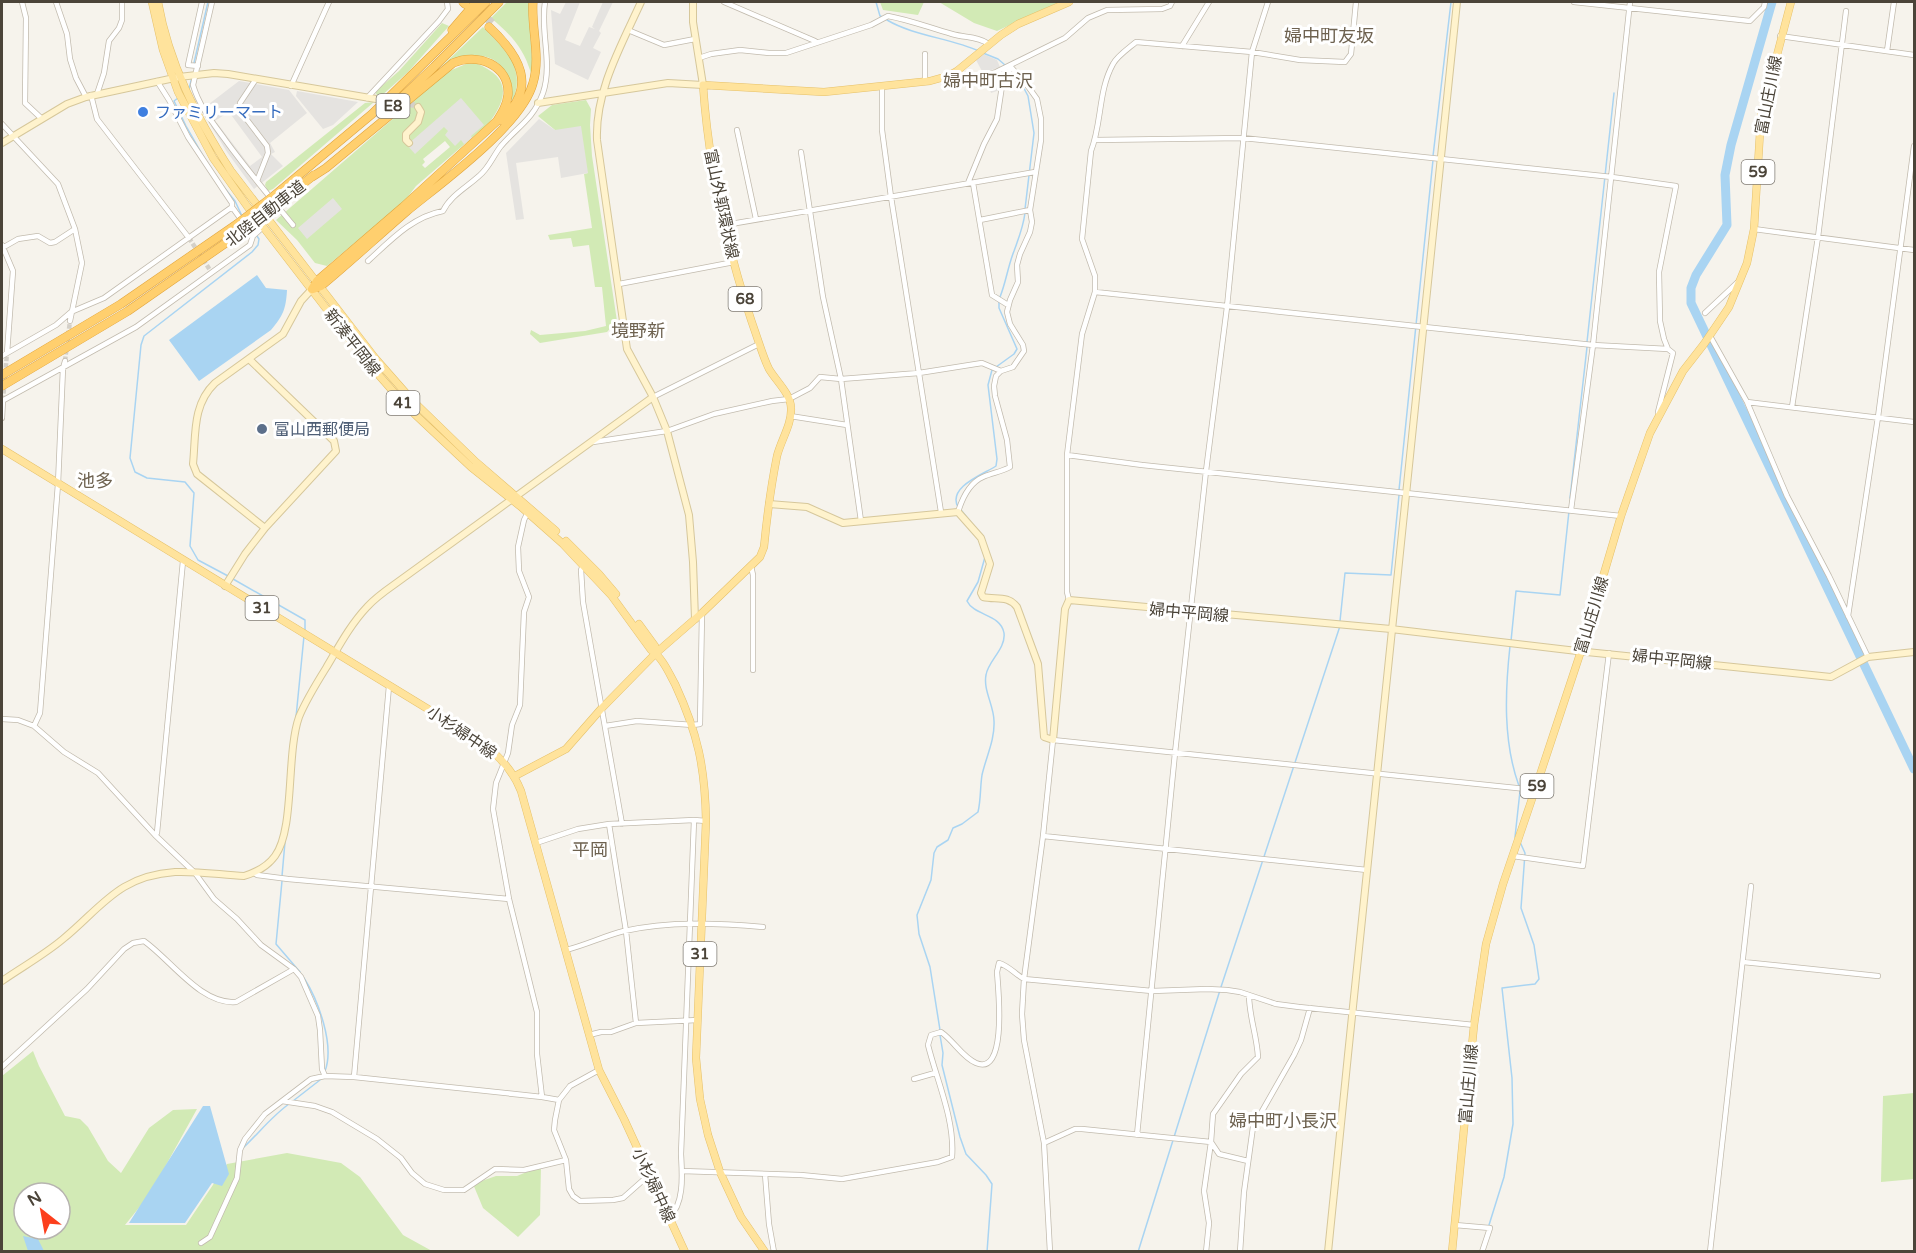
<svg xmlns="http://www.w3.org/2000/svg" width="1916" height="1253" font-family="'Varela Round','Noto Sans JP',sans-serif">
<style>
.green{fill:#d2eab5;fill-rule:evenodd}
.parking{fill:#e5e3e0}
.water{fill:#a9d4f2}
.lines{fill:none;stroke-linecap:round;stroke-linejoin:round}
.stream{stroke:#a9d4f2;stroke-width:1.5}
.river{stroke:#a9d4f2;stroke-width:9}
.street-tunnel{stroke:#d4d0c8;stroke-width:4.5;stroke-dasharray:4.5 2;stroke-linecap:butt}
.secondary-tunnel{stroke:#d4d0c8;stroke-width:6;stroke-dasharray:6 3;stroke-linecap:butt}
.highway-tunnel{stroke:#d4d0c8;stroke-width:8;stroke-dasharray:8 4;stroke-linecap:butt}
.street-casing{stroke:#c2bbae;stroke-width:6}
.secondary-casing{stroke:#d6c79b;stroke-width:8}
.primary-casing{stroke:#e6c16a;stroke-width:8}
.highway-casing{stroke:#e0a43c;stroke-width:9}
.street{stroke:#fff;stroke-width:4.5}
.secondary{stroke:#fff3cd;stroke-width:6}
.primary{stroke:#ffe39c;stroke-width:7}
.highway{stroke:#ffcf6e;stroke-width:8}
.highway-bridge-casing{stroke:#e0a43c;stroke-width:9;stroke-linecap:butt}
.highway-bridge{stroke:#ffcf6e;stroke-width:8}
.shop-dot{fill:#3f7fe0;stroke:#fff;stroke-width:2}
.service-dot{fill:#5c6f8a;stroke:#fff;stroke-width:2}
.labels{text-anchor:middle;stroke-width:6;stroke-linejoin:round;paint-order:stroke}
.shield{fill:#fff;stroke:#817c74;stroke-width:1.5}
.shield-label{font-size:15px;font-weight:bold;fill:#4b4439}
.street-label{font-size:16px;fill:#4b4439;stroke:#fff}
.shop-label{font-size:16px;fill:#366cbe;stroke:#fff;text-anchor:start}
.service-label{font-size:16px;fill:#4e5e75;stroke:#fff;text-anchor:start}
.neighbourhood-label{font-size:18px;fill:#6e6250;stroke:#fff}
</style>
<rect width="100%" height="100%" fill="#f6f3ec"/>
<path class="green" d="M 507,2 L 530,2 L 530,29 L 533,72 L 531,73 C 523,47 511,35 491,18 Z
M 880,2 L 924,2 L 918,15 L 883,10 Z
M 939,2 L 1059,2 L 997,31 L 974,23 Z
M 442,23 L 449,26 L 408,72 L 379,98 L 375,92 L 399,71 Z
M 483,27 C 504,49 526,66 513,100 L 511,99 C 509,91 509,81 506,74 C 492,46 462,56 441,67 Z
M 475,63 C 509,76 510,95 489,123 L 416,186 L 404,202 L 327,266 L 315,263 L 297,240 L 276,220 L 447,72 L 466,64 ZM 445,141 L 450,147 L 425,168 L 422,165 L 425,162 L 423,159 Z
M 586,100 L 591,109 L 590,125 L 592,156 L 617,321 L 607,332 L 540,343 L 530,334 L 531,330 L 540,335 L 585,331 L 606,326 L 602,287 L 595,287 L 589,245 L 573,247 L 571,238 L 550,240 L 548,235 L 592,228 L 584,174 L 588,173 L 555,130 L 538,116 L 552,105 Z
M 374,102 L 273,189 L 268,191 L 265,185 L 266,182 L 365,103 Z
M 33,1051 L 39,1066 L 65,1116 L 80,1119 L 88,1127 L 108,1161 L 121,1173 L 149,1128 L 173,1110 L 197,1109 L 150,1194 L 125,1225 L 186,1225 L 227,1164 L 287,1153 L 341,1163 L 360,1177 L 403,1235 L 432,1251 L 2,1252 L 2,1076 ZM 24,1193 L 60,1193 L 60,1229 L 24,1229 Z
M 1914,1093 L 1914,1179 L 1881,1182 L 1883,1096 Z
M 541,1166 L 540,1215 L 518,1237 L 483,1208 L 473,1184 L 496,1176 L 517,1176 Z"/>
<path class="parking" d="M 566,2 L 580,2 L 565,40 L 580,46 L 589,27 L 595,29 L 592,27 L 603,2 L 613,2 L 599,31 L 601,33 L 593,48 L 601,52 L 588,80 L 555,64 L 551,10 L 560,14 Z
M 983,54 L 997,60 L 1000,67 L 983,73 L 976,60 Z
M 1006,69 L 1008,71 L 1000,90 L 991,93 L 986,78 Z
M 239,81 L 289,90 L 307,113 L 270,143 L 275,152 L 271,154 L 283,166 L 254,189 L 227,152 L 211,126 L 217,123 L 250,166 L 262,157 L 229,112 L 210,124 L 205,107 Z
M 297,91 L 358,102 L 333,125 L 323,129 L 296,96 Z
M 461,98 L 484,125 L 471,136 L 472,138 L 464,144 L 461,140 L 455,146 L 445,135 L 448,131 L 444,127 L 415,154 L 407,145 Z
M 539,119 L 555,130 L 581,126 L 588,173 L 561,178 L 558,157 L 516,163 L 524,219 L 516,220 L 506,153 Z
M 333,198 L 342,209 L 307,239 L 298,228 Z"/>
<path class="water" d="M 257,275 L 266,288 L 287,290 C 286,309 283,316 271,330 L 199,381 L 169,340 Z
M 203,1106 L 210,1106 L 229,1174 L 222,1186 L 212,1183 L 185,1223 L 129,1223 Z
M 23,1236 L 38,1239 L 44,1251 L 28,1251 Z"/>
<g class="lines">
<path class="stream" d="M 876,2 L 880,16 L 883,17
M 887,20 C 914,36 950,38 979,51
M 983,53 L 998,59 L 1005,65
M 194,63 L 208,2
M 1019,79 L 1028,96 L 1034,133 L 1025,209
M 189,89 L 192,77
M 178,98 L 174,101 L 186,126 L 206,161
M 1433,156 L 1451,2
M 222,185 L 235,201 L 242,216
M 1000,297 C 1006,282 1008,266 1014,251 C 1019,237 1023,228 1025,213
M 1587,342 L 1614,93
M 996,367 L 1014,354 L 1017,349 L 999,308 L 999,302
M 1399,490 L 1433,160
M 1570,498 L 1587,347
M 958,507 C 947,487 984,474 996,466 L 997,459 L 988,385 L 992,370
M 961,510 L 977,530
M 228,576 L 198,560 L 190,546 L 194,493 L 185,482 L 147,478 L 135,472 L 130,458 L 141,345 L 144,336 L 252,252 L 258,245 L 259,239 L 252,229
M 233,579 L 305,620 L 305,631
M 1340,621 L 1345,573 L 1391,575 L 1399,495
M 1511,641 L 1516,591 L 1560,595 L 1569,511
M 1510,646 C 1505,692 1503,742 1519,786
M 296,717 L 304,636
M 1517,839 L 1515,837 L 1520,791
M 282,876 L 285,842
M 282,881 L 276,944 L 300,972
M 304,978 C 318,1000 335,1045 325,1071
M 940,1030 L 930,967 L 919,934 L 917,915 L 931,880 L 934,853 L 937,847 L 948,840 L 953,828 L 962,824 L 978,812 C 981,799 980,788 982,775 C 986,757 995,740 994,721 C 994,706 983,690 986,675 C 988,661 1006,649 1004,633 C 1001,614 974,616 967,601 L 978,582 L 985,557
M 940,1035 L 943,1053 L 942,1065 L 960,1137 L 966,1154 L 986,1175 L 992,1184 L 987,1252
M 293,1101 L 320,1080
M 243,1148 C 259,1133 272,1116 289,1104
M 1489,1225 L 1504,1177 L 1513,1124 L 1512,1078 L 1502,988 L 1535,984 L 1539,979 L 1534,945 L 1521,908 L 1525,853 L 1520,842
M 1138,1252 L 1221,987 L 1340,626"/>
<path class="river" d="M 1772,2 L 1731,145 L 1725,175 L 1727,225 L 1696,275 L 1691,288 L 1691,303 L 1914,769"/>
<path class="street-tunnel" d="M 189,238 L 212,273
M 65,361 L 70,321
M 3,400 L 7,353"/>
<path class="secondary-tunnel" d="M 382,100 L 411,104 L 418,107"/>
<path class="highway-tunnel" d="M 470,2 L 492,23"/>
<defs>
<path id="street" d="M 22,2 L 26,18 L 25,103 L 42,119
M 56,2 L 67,34 L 70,59 L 76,78 L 86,97
M 212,2 L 193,85 C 199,106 213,123 226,141 C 247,170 270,197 293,225
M 724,2 L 815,41
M 1574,2 L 1750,21 L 1764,7 L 1765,2
M 628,30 L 664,45 L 695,39
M 1780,36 L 1914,55
M 1182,46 L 1209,2
M 1887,51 L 1894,2
M 699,58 L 711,54 L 740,50 L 769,53 L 786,53 L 871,25 L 888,16 C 910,20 930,28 952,34 C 966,38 977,36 989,44
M 198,66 L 188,65 L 202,2
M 948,76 C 964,78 980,78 996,72 L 1065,38 L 1088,18 L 1107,10 L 1162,9 L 1170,6 L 1172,2
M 256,79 L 240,103 L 241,112 L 267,146 L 268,153 L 257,181
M 925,81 L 925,54
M 291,86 L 329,2
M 882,86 L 882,130 L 891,197 L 941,512
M 97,94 L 104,73 L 109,41 L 119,28 L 122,20 L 122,2
M 91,95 L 97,119 L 189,238
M 367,98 L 439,21 L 448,9 L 447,2
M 2,124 L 58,184 L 75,229 L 82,263 L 70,321
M 737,130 L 756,219
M 1095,140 L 1243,138 L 1612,177 L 1676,186 L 1659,272 L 1660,321 L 1664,339 L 1668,349 L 1673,353 L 1658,412
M 801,152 L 823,297 L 841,379 L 861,521
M 968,183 L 984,144 L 997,119 L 1002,86 L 1009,73 L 1010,66
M 973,183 L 992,295 L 1008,305
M 232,207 L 253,236
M 980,220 L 1030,210
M 725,225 L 1035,172
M 1754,229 L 1914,250
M 2,245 L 13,271 L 7,353
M 4,247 L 18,239 L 38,236 L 50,243 L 55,242 L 75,229
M 368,261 C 391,240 412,217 443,211 C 450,196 467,187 479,176 C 489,168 493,156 501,146 C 517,127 533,120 543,93 C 553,63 540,32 545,2
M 619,284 L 734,262
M 1095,292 L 1593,345 L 1668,349
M 1705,313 L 1738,282
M 1710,336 L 1747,402 L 1787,496 L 1829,576 L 1868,657
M 2,356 L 56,325 L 71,312 L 104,298 L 232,207 L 232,203 L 188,137 L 169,100 L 157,81
M 653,397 L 759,344
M 2,401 L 136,327 L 250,245 L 253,236 L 263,227
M 1747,402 L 1914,422
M 1792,407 L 1818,237 L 1846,11
M 790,416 L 847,425
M 2,418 L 3,400
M 593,442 L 667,431 L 714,414 L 772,401 L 789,399 L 810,388 L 820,377 L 841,379 L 919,373 L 982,363 L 1001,371
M 1067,455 L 1142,465 L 1621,516
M 1571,510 L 1593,345 L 1630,2
M 528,512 L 524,520 L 518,547 L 519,571 L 529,597 L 524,612 L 520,705 L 512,725 L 508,753 L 496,783 L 493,809 L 509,899 L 537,1012 L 537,1054 L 542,1097
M 958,512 C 962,499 969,483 983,477 C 992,473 1001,472 1010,467 L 1007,440 L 995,396 L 994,386 L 996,376 L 1001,371 L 1013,367 L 1024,351 L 1023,345 L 1010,324 L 1007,312 L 1010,300 L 1018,282 L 1017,265 L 1020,254 L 1030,232 L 1032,222 L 1030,210 L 1041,140 L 1041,119 L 1037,99 L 1027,85 L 1010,66
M 583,565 L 581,570 L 583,602 L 622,824
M 751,566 L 753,575 L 753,670
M 1069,600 L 1067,592 L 1067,455 L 1082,334 L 1095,292 L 1095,276 L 1082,239 L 1091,151 C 1102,123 1098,91 1113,64 C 1117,56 1129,48 1136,42 L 1252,52 L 1300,60 L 1345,62 L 1351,54 L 1356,2
M 1848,616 L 1878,417 L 1914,146
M 2,719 L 18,720 L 34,726 L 64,752 L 98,773 L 155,835 L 195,873 L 214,899 L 237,919 L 261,945 L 294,969 L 301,977 L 318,1016 L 320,1030 L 322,1069 L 325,1076
M 34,726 L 40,713 L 58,484 L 63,368 L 65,361
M 605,726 L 637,721 L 693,725 L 700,724 L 702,613
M 155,835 L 157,833 L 183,561
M 1043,836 L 1367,870
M 536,843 L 578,829 L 609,824 L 694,820
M 1513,856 L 1583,866 L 1609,653
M 254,873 L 257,875 L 288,879 L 509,899
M 566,950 C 586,945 604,936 624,931 C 669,921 718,923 763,927
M 1743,962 L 1878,976
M 636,1023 L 698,1020
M 589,1035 L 601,1032 L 611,1032 L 636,1023 L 626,931 L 609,824
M 2,1067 L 87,989 L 124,949 L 133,943 L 144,941 C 171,960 201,1005 236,1002 L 294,969
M 599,1070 L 570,1086 L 559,1100 L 555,1120 L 554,1130 L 566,1160 L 569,1189 L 573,1196 L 580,1201 L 613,1200 L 623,1198 L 649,1175
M 354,1077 L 389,686
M 914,1079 L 935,1073
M 282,1101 L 315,1106 L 332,1112 L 377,1139 L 401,1158 L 412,1173 L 425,1184 L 444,1190 L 464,1190 L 495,1169 L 524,1170 L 566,1160
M 1137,1135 L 1175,753 L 1206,471 L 1227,307 L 1252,52 L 1268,2
M 1044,1143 L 1075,1129 L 1082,1129 L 1211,1142 L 1219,1154 L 1248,1161
M 682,1171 L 801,1175 L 842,1179 L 938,1162 L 952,1157 C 955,1120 937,1081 928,1045 L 931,1035 L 941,1032 C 954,1041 962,1057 976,1063 C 1008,1077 998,987 997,972 L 999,963 C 1009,966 1015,974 1024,979 L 1152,991 L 1207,989 L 1227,990 L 1240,992 L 1276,1004 L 1299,1007 L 1474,1025
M 765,1174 L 769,1224 L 774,1252
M 669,1218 C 685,1203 682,1173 681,1154 L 694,820 L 706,821
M 1455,1225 L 1490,1228 L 1482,1252
M 201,1243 L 210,1237 L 237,1178 L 240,1150 L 245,1139 L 265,1114 L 311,1079 L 325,1076 L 354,1077 L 542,1097 L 559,1100
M 1050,1252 L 1044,1143 L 1024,1040 L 1022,1014 L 1024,979 L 1043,836 L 1053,740 L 1535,790
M 1206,1252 L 1209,1223 L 1204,1191 L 1211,1142 L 1213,1114 L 1241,1074 L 1258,1057 C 1257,1036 1249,1016 1249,995
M 1240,1252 L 1244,1192 L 1253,1127 L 1294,1055 L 1301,1040 L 1310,1008
M 1710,1252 L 1751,886"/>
<path id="secondary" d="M 641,2 C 621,46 595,91 597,140 L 627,349 L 653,397 L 667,431 L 689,515 L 693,562 L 695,619
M 538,103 L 668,83 L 703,85 L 693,22 L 693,2
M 2,143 L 67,104 L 86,97 L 179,77 L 214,73 L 228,74 L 376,99
M 409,143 L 406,140 L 406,134 L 418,122 L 421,112 L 418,107
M 769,504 L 807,507 L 843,523 L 958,512 L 981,538 L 990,564 L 981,593 L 983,597 C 996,600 1008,595 1017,607 L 1038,664 L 1044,737 L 1053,740 L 1065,609 L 1069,600 L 1391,629 L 1577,651 L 1831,677 L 1868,657 L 1914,652
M 265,528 L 197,474 L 193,464 C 196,435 192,405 215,383 L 283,334 L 301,301 L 312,289
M 225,586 L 245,554 L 265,528 L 336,451 L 334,441 L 249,359
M 2,981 C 22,967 44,955 63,939 C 102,907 118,876 175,872 C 198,871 222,875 244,876 C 257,872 267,867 275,856 C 295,829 286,754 299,717 C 306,700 316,684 326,668 C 338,648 350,625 367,607 C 375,598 385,591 395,584 L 653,397
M 1328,1252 C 1370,835 1414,418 1457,2"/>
<path id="primary" d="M 152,2 L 163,50 L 178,92 L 213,158 L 247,206 L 369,364 L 406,406 L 471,467 L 520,506 L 563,544 L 611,595 L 651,650 C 662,657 669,673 675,684 C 698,734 705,767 706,821 L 696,1058 L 700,1099 L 708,1135 L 720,1172 L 741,1217 L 765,1252
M 158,2 C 169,64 197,118 231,171 L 375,358 L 412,400 L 476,462 L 556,531
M 2,449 L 464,731 C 489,747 510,763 521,791 L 599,1070 L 624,1119 L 685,1252
M 566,541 L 599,574 L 616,594
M 639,624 L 655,646 L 656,653
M 515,776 L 566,749 L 601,709 L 656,653 L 702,613 L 760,557 L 764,547 C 767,516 771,486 777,456 C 781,440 792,424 791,408 C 791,394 776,381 769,369 C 765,361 762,352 759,343 C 730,261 709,173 703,85 L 824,92 L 930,81 L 948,76 L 957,71 L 1001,35 L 1018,24 L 1069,2
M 1452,1252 L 1474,1025 L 1486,944 L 1503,884 L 1535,790 L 1581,651 L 1621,516 L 1650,433 L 1683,371 L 1704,344 L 1729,307 L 1747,263 L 1754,229 L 1761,116 L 1791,2"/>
<path id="highway" d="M 463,2 L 465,4
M 489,27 C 519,55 539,87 501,120
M 452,30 L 476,2
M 384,114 L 434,67 L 499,2
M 275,195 L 372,114 L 486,2
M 280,202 L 314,175
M 312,289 L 317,281 L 403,207 L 497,121 C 502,113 507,105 508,95 C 510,65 477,52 453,63 L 326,168 L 312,177
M 313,289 L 321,286 C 350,262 378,236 407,211 C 441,183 522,125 533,83 C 541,57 531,28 533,2
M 2,375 L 121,304 L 237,224
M 2,386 L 128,311 L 243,231"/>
</defs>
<use href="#street" class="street-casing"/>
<use href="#secondary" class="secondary-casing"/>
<use href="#primary" class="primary-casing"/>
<use href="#highway" class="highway-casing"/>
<use href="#street" class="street"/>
<use href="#secondary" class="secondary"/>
<use href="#primary" class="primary"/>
<use href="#highway" class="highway"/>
<defs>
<path id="highway-bridge" d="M 237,224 L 275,195
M 243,231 L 280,202"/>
</defs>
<use href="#highway-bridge" class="highway-bridge-casing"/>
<use href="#highway-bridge" class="highway-bridge"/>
</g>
<circle class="shop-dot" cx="143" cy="112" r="6"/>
<circle class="service-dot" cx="262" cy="429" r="6"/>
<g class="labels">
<g class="shield">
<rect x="376.5" y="94" width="33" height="24" rx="4.5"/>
<rect x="1741.5" y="160" width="33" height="24" rx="4.5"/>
<rect x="728.5" y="287" width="33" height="24" rx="4.5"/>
<rect x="386.5" y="391" width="33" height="24" rx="4.5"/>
<rect x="245.5" y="596" width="33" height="24" rx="4.5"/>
<rect x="1520.5" y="774" width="33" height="24" rx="4.5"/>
<rect x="683.5" y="942" width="33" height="24" rx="4.5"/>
</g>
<g class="shield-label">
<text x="393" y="111">E8</text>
<text x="1758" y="177">59</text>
<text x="745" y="304">68</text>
<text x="403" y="408">41</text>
<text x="262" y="613">31</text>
<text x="1537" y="791">59</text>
<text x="700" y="959">31</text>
</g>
<g class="street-label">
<text transform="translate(1768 95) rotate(-79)" y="6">富山庄川線</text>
<text transform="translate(722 204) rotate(78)" y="6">富山外郭環状線</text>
<text transform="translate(265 213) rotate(-38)" y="6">北陸自動車道</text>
<text transform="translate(353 342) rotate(52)" y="6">新湊平岡線</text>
<text transform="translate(1189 612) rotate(5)" y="6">婦中平岡線</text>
<text transform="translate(1591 615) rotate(-73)" y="6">富山庄川線</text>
<text transform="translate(1672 659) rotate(6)" y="6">婦中平岡線</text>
<text transform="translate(462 732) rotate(34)" y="6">小杉婦中線</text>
<text transform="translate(1468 1084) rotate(-85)" y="6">富山庄川線</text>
<text transform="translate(654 1185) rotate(65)" y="6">小杉婦中線</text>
</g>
<g class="shop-label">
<text x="155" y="118">ファミリーマート</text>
</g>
<g class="service-label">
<text x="274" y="435">富山西郵便局</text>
</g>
<g class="neighbourhood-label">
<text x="1329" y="42">婦中町友坂</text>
<text x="988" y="87">婦中町古沢</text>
<text x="638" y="337">境野新</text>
<text x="95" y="487">池多</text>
<text x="590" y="856">平岡</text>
<text x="1283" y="1127">婦中町小長沢</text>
</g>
</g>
<rect width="1916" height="1253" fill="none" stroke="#4b4439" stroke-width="6"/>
<g transform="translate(42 1211) rotate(329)"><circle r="28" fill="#ffffff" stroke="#b7b4b0" stroke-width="1.5"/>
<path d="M0-4.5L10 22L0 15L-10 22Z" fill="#fc3f1d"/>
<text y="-9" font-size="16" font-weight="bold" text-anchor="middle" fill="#4b4439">N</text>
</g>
</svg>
